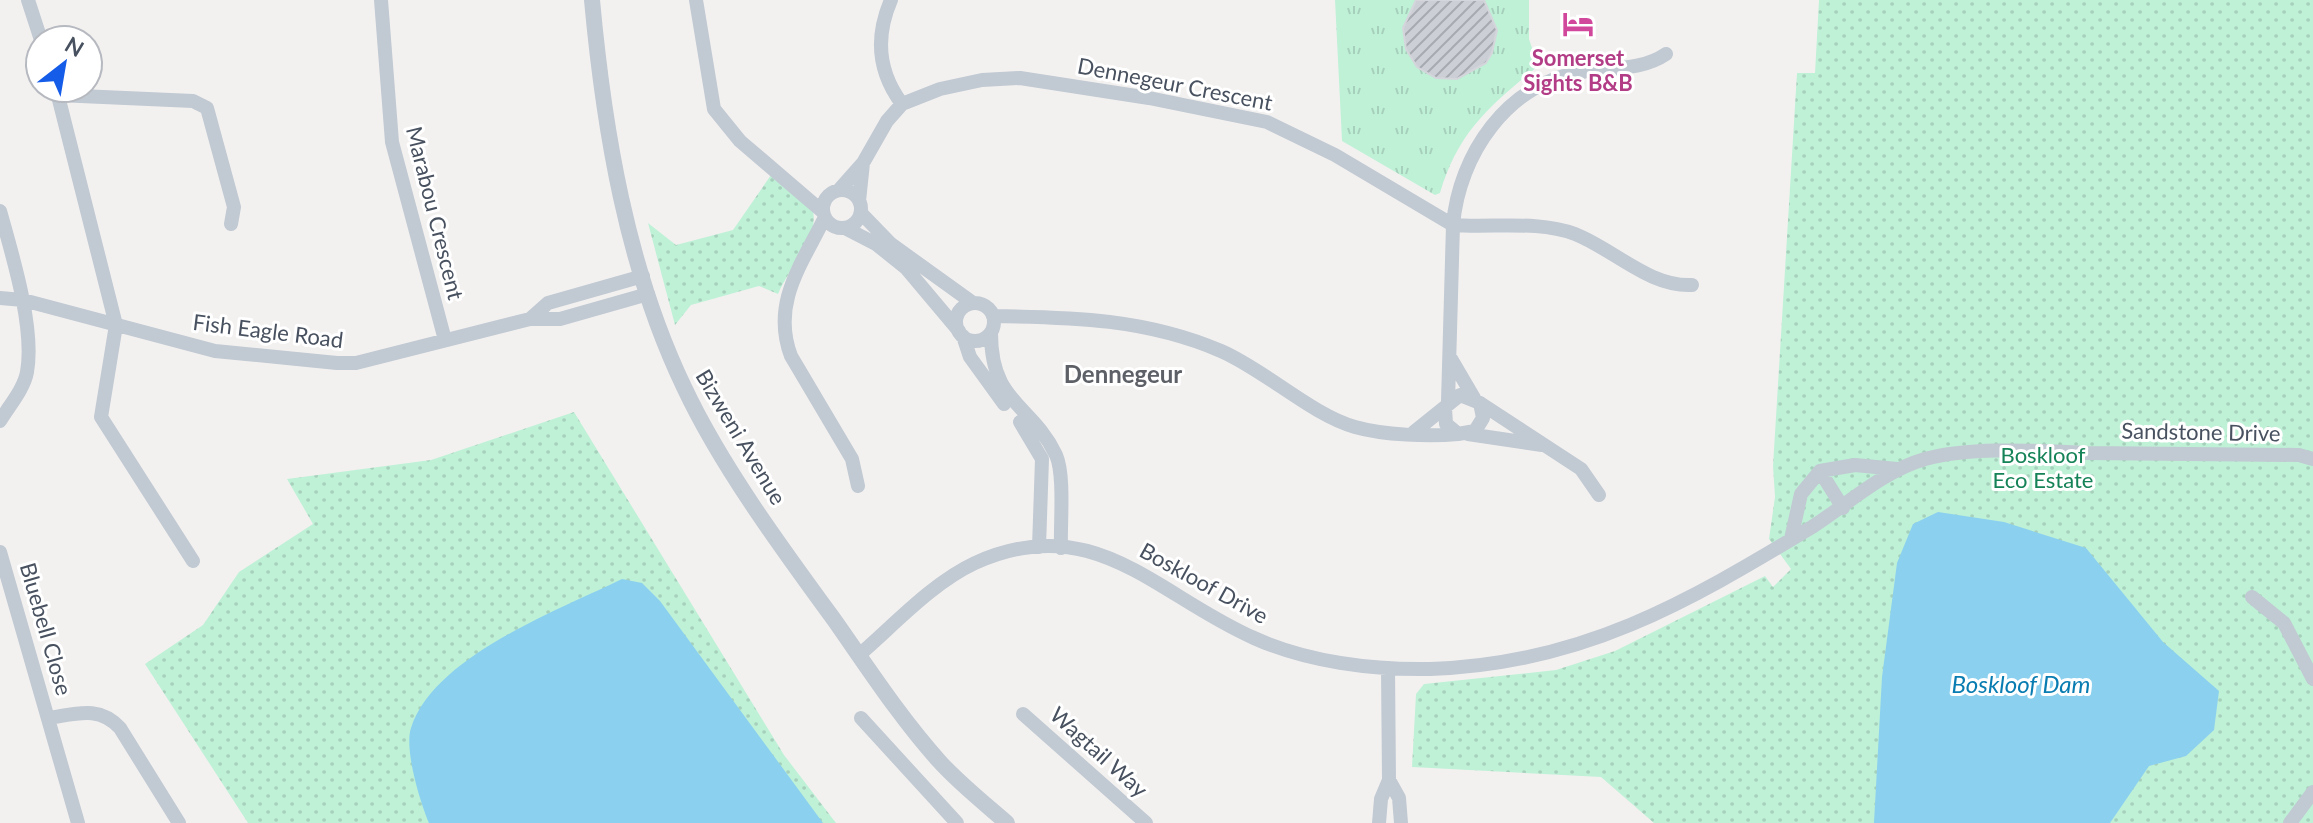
<svg xmlns="http://www.w3.org/2000/svg" width="2313" height="823" font-family="Lato,sans-serif">
<style>
.grass{fill:url(#grass-tufts)}
.park{fill:url(#park-dots)}
.water{fill:#8bd0ef}
.building{fill:url(#building-hatch);stroke:#d4d6dc;stroke-width:2}
.lines{fill:none;stroke-linecap:round;stroke-linejoin:round}
.minor{stroke:#c1c9d2;stroke-width:14}
.tertiary{stroke:#c1c9d2;stroke-width:16}
.labels{text-anchor:middle;stroke-width:6;stroke-linejoin:round;paint-order:stroke}
.hotel-label{font-size:22px;font-weight:bold;fill:#b23c85;stroke:#fff}
.street-label{font-size:22px;fill:#48515f;stroke:#fff}
.park-label{font-size:22px;fill:#158357;stroke:#fff}
.neighbourhood-label{font-size:24px;font-weight:bold;fill:#5d6066;stroke:#fff}
.water-label{font-size:24px;font-style:italic;fill:#097cb1;stroke:#fff}
</style>
<defs>
<pattern id="grass-tufts" width="24" height="20" patternUnits="userSpaceOnUse" patternTransform="scale(2)"><rect width="24" height="20" fill="#bff1d7"/><path d="M3 7l-1-3M5 7V3M7 7l1-3M15 17l-1-3M17 17v-4M19 17l1-3" fill="none" stroke="#a6d0bb"/></pattern>
<pattern id="park-dots" width="8" height="8" patternUnits="userSpaceOnUse" patternTransform="scale(2)"><rect width="8" height="8" fill="#bff1d7"/><path d="M2 2h.1M6 6h.1" fill="none" stroke="#a6d0bb" stroke-width="1.8" stroke-linecap="round"/></pattern>
<pattern id="building-hatch" width="6" height="6" patternUnits="userSpaceOnUse" patternTransform="scale(2)"><rect width="6" height="6" fill="#cccfd6"/><path d="M-1 1l2-2M0 6l6-6M5 7l2-2" fill="none" stroke="#a8aab1"/></pattern>
</defs>
<rect width="100%" height="100%" fill="#f3f1f0"/>
<path class="grass" d="M 1335,0 L 1529,0 L 1529,39 L 1538,66 C 1491,105 1458,131 1440,193 L 1435,195 L 1342,141 Z"/>
<path class="park" d="M 1819,0 L 2313,0 L 2313,823 L 1654,823 L 1601,777 L 1412,767 L 1416,694 L 1424,684 L 1556,670 L 1615,651 L 1765,576 L 1773,587 L 1791,569 L 1769,539 L 1775,497 L 1773,466 L 1797,73 L 1815,73 Z
M 771,175 L 813,211 C 819,239 788,269 778,294 L 759,286 L 691,305 L 675,325 L 648,223 L 676,245 L 733,230 Z
M 574,412 L 784,755 L 836,823 L 248,823 L 145,664 L 203,625 L 239,572 L 313,524 L 287,479 L 431,460 Z"/>
<path class="water" d="M 1938,512 L 2004,522 L 2086,548 L 2163,642 L 2219,691 L 2214,730 L 2186,756 L 2149,766 L 2110,823 L 1874,823 L 1882,677 L 1897,563 L 1913,524 Z
M 622,579 L 642,583 L 660,601 L 823,823 L 429,823 C 420,802 404,749 411,728 C 434,656 559,610 622,579 Z"/>
<path class="building" d="M 1416,0 L 1484,0 L 1497,30 L 1492,53 L 1486,63 L 1457,79 L 1436,78 L 1417,67 L 1406,49 L 1403,28 Z"/>
<g class="lines">
<path class="minor" d="M 28,0 L 41,40
M 381,0 L 392,142 L 445,340
M 696,0 L 714,109 L 740,141 L 823,212
M 891,0 C 875,37 878,72 902,104
M 1666,54 C 1641,71 1611,67 1582,72 C 1507,83 1459,155 1453,225 C 1492,228 1538,220 1575,234 C 1615,250 1649,287 1692,285
M 56,88 L 116,325 L 101,417 L 193,561
M 58,95 L 193,101 L 207,108 L 234,207 L 231,224
M823 209a19 19 0 1 1 38 0a19 19 0 1 1-38 0Z
M 839,190 L 863,163 L 887,121 L 902,104 L 940,89 L 982,80 L 1020,78 L 1149,98 L 1267,122 L 1335,155 L 1453,225 L 1448,402
M 859,201 L 863,163
M 0,211 C 12,254 35,328 27,372 C 24,389 9,406 0,421
M 861,213 L 891,244 L 973,303
M 825,217 C 802,264 771,303 791,356 L 852,459 L 858,486
M 845,228 L 876,244 L 906,268 L 959,331
M 0,298 L 23,300 L 215,351 L 337,363 L 356,363 L 530,319 L 560,319 L 648,294
M956 322a19 19 0 1 1 38 0a19 19 0 1 1-38 0Z
M 993,316 C 1073,317 1147,319 1221,351 C 1265,370 1312,415 1355,427 C 1383,435 1430,437 1458,434
M 530,319 L 548,303 L 643,276
M 991,333 C 991,404 1031,403 1056,455 C 1065,475 1060,525 1061,548
M 963,336 L 970,357 L 1004,404
M 1450,357 L 1474,398
M 1480,403 L 1581,469 L 1599,495
M 1020,422 L 1042,459 L 1039,547
M 1414,432 L 1460,395 L 1480,403 L 1483,418 L 1475,431 L 1458,434 L 1446,424 L 1445,408
M 1468,434 L 1542,445
M 1820,471 L 1843,508
M 1791,539 L 1801,494 L 1820,471 L 1855,465 L 1897,469
M 0,552 L 78,823
M 2252,597 L 2284,623 L 2313,679
M 859,655 C 894,625 932,583 975,563 C 1094,509 1156,595 1254,638 C 1307,662 1372,670 1430,669 C 1582,664 1686,603 1812,527 C 1848,504 1883,471 1925,459 C 1972,446 2040,451 2088,453 C 2159,454 2229,454 2299,455 L 2313,459
M 1023,714 L 1146,823
M 49,718 C 76,714 99,705 120,728 L 179,823
M 861,718 L 957,823
M 1389,780 L 1399,798 L 1401,823
M 1379,823 L 1381,799 L 1389,780 L 1388,668
M 2290,823 L 2313,792"/>
<path class="tertiary" d="M 592,0 C 604,131 627,268 684,387 C 721,466 783,550 835,621 C 868,668 901,719 940,762 C 960,784 984,803 1007,823"/>
</g>
<defs>
<symbol id="hotel-bare" viewBox="-9 -9 18 18"><path d="M-6-4.5h1.5V1H6V5H4.5V3h-9V5H-6ZM-4 0a1.8 1.8 0 1 1 3.6 0ZM.5 0V-2.5h3Q6-2.5 6 0Z" fill="#d1479c" stroke="#fff" stroke-width="2.5" paint-order="stroke"/></symbol>
</defs>
<g fill-rule="evenodd">
<use href="#hotel-bare" x="1556" y="2" width="44" height="44"/>
</g>
<g class="labels">
<g class="hotel-label">
<text x="1578" y="66">Somerset<tspan x="1578" dy="25">Sights B&amp;B</tspan></text>
</g>
<g class="street-label">
<text transform="translate(1175 84) rotate(11)" y="8">Dennegeur Crescent</text>
<text transform="translate(435 213) rotate(76)" y="8">Marabou Crescent</text>
<text transform="translate(268 331) rotate(7)" y="8">Fish Eagle Road</text>
<text transform="translate(2201 432) rotate(1)" y="8">Sandstone Drive</text>
<text transform="translate(741 437) rotate(59)" y="8">Bizweni Avenue</text>
<text transform="translate(1204 583) rotate(29)" y="8">Boskloof Drive</text>
<text transform="translate(46 629) rotate(74)" y="8">Bluebell Close</text>
<text transform="translate(1099 752) rotate(42)" y="8">Wagtail Way</text>
</g>
<g class="park-label">
<text x="2043" y="463">Boskloof<tspan x="2043" dy="25">Eco Estate</tspan></text>
</g>
<g class="neighbourhood-label">
<text x="1123" y="383">Dennegeur</text>
</g>
<g class="water-label">
<text x="2021" y="693">Boskloof Dam</text>
</g>
</g>
<g transform="translate(64 64) rotate(31)"><circle r="38" fill="#ffffff" stroke="#b6b9bf" stroke-width="2"/>
<path d="M0-6L14 30L0 20L-14 30Z" fill="#155ce9"/>
<text y="-12" font-size="22" font-weight="bold" text-anchor="middle" fill="#48515f">N</text>
</g>
</svg>
